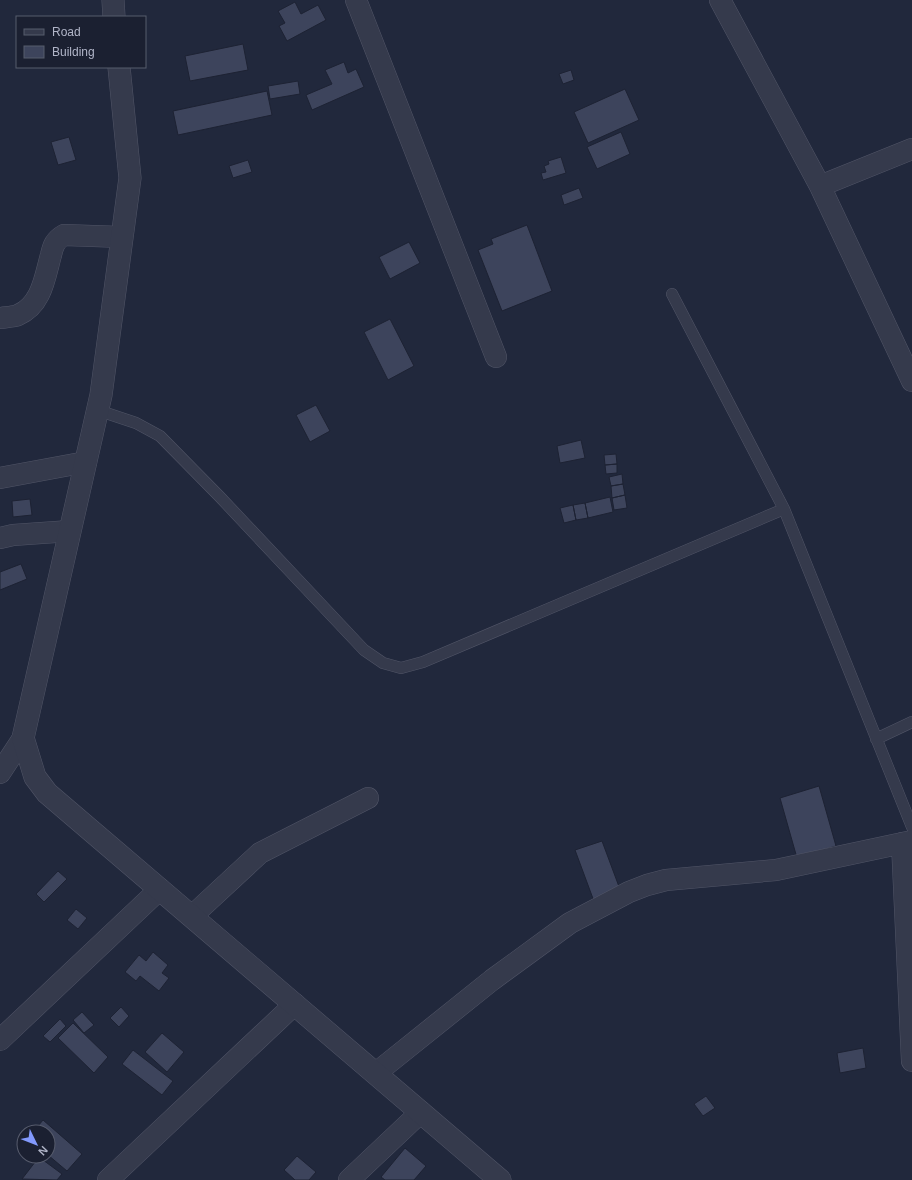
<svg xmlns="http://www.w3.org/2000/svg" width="912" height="1180" font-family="Arial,sans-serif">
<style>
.building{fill:#3d445c;stroke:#1d2233}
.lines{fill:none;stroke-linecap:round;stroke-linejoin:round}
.service-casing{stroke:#515567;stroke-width:12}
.minor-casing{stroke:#515567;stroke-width:22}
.tertiary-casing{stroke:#515567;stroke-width:23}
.service{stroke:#353a4c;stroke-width:11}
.minor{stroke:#353a4c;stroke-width:21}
.tertiary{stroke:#353a4c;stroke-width:22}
</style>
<rect width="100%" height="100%" fill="#21283c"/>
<path class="building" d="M 295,2 L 301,14 L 318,5 L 326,20 L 287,41 L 279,26 L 285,23 L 278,11 Z
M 243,44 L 248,70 L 190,81 L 185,56 Z
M 344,62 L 348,73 L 356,69 L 364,87 L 312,110 L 306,95 L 332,84 L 325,70 Z
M 571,70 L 574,80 L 563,84 L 559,74 Z
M 298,81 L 300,94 L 270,99 L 268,86 Z
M 625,89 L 639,120 L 588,143 L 574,112 Z
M 267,91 L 272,115 L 178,135 L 173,111 Z
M 621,132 L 630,154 L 597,169 L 587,147 Z
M 69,137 L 76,160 L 58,165 L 51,142 Z
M 561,157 L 566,173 L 543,180 L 541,173 L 546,172 L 544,166 L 549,164 L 548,161 Z
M 248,160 L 252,172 L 233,178 L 229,166 Z
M 579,188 L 583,198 L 564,205 L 561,195 Z
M 527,225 L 552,291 L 502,311 L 478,250 L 493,244 L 491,239 Z
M 409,242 L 420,263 L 390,279 L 379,257 Z
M 390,319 L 414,366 L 388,380 L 364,332 Z
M 316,405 L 330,431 L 310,442 L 296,415 Z
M 581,440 L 585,458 L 560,463 L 557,446 Z
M 616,454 L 617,464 L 605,465 L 604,455 Z
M 617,464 L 617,473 L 606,474 L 605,465 Z
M 622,474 L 623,484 L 611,486 L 609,477 Z
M 623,484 L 625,495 L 612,498 L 611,486 Z
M 625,495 L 627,508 L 614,510 L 612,498 Z
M 610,497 L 613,512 L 588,518 L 585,503 Z
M 30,499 L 32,515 L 13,517 L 12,501 Z
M 585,503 L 588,518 L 576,520 L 573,505 Z
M 573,505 L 576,520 L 564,523 L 560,508 Z
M 21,564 L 27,579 L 0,590 L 0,572 Z
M 819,786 L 836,846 L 797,858 L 780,798 Z
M 602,841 L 621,892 L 595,904 L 575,850 Z
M 58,871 L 67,879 L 44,902 L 36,894 Z
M 76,909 L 87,918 L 78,929 L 67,920 Z
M 153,952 L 168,965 L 162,973 L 169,978 L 159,991 L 140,976 L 136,981 L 125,972 L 139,955 L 146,961 Z
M 121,1007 L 129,1016 L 119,1027 L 110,1018 Z
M 82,1012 L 94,1025 L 84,1033 L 73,1020 Z
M 60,1019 L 66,1026 L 50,1042 L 43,1036 Z
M 73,1023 L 108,1057 L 94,1073 L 58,1038 Z
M 162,1033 L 184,1052 L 167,1072 L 145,1052 Z
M 863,1048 L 866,1068 L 840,1073 L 837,1053 Z
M 133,1050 L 173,1081 L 162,1095 L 122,1064 Z
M 706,1096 L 715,1108 L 703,1116 L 694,1104 Z
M 43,1120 L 82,1154 L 67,1171 L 48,1155 L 48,1132 L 33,1132 Z
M 405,1148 L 426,1166 L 414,1180 L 385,1180 L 381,1177 Z
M 297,1156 L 316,1172 L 309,1180 L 295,1180 L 284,1170 Z
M 39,1157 L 62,1174 L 57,1180 L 22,1179 Z"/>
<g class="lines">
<defs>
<path id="service" d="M 672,294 L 784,509 L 912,827
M 97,410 L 136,423 L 160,436 L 220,497 L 364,650 L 383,663 L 401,668 L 423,662 L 784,509
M 876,739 L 912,722"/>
<path id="minor" d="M 356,0 L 496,357
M 720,0 L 820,186 L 912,381
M 820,186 L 912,149
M 0,318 C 6,317 13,317 18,315 C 42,305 45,276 51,255 C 53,246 55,240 64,235 L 122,237
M 0,478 L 86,462
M 0,538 L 13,535 L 70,531
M 0,773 L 23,738
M 902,843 L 912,1061
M 192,916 L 260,853 L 368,798
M 0,1040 L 160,889
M 376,1073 L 492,980 L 570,923 L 629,892 L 647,885 L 666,880 L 776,870 L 912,841
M 108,1180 L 295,1004
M 349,1180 L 421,1112"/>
<path id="tertiary" d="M 113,0 L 114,17
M 119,67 L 130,178 L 101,395 L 23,738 L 35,777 L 47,793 L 500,1180"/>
</defs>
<use href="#service" class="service-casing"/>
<use href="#minor" class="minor-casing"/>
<use href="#tertiary" class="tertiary-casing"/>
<use href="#service" class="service"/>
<use href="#minor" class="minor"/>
<use href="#tertiary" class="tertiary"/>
</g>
<rect x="16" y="16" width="130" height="52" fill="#1b2031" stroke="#575c6d"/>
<rect x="24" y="29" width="20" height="6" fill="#353a4c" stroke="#575c6d"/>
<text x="52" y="36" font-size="12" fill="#b1b5c8">Road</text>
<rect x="24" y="46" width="20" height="12" fill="#3d445c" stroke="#575c6d"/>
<text x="52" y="56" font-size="12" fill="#b1b5c8">Building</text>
<g transform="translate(36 1144) rotate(133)"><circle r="19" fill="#1b2031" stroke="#575c6d"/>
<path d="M0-3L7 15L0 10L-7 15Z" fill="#8299fc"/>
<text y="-6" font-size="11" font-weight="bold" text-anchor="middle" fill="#b1b5c8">N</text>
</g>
</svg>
